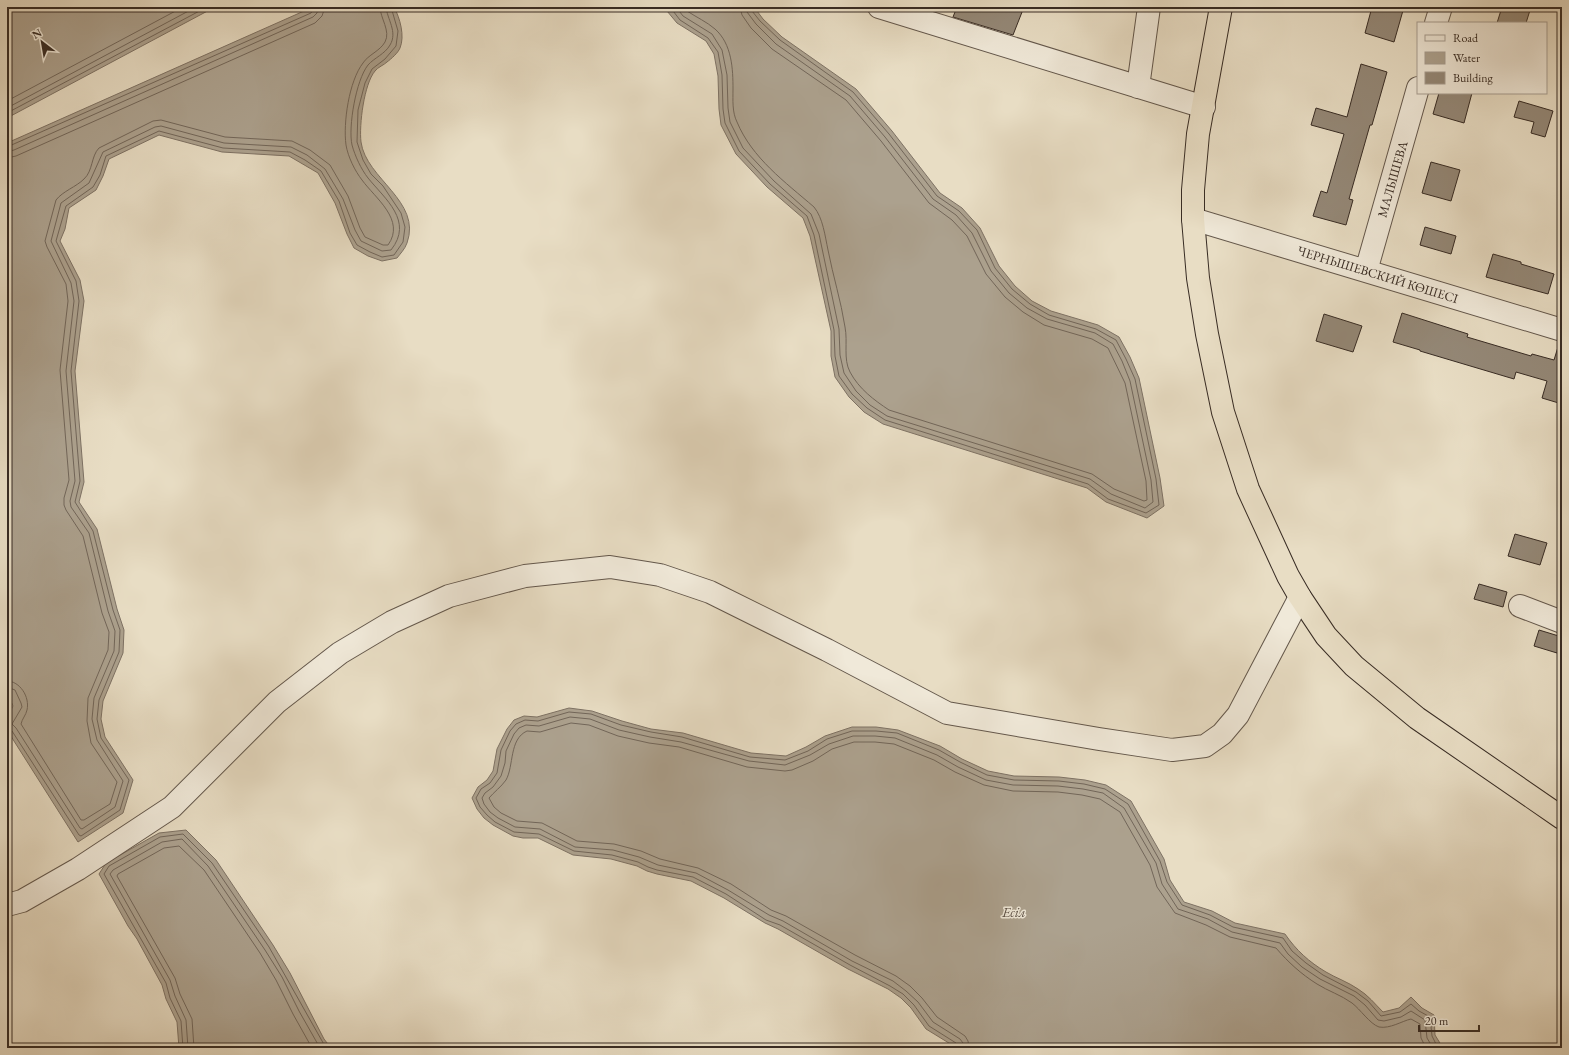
<svg xmlns="http://www.w3.org/2000/svg" width="1569" height="1055" font-family="'EB Garamond',serif">
<style>
.water{fill:#aca18e;stroke:#7e7264}
.lines{fill:none;stroke-linecap:round;stroke-linejoin:round}
.shore{stroke:#726659;stroke-width:1}
.building{fill:#948877;stroke:#382c24}
.minor-casing{stroke:#64584c;stroke-width:24}
.highway-casing{stroke:#382c24;stroke-width:24}
.minor{stroke:#f0e9d9;stroke-width:22}
.highway{stroke:#e8ddc4;stroke-width:22}
.labels{text-anchor:middle;stroke-width:3;stroke-linejoin:round;paint-order:stroke}
.street-label{font-size:13px;fill:#382c24;stroke:#f0e9d9}
.water-label{font-size:14px;font-style:italic;fill:#5b4f44;stroke:#f0e9d9}
</style>
<rect width="100%" height="100%" fill="#e8ddc4"/>
<filter id="stains"><feTurbulence type="fractalNoise" baseFrequency=".005" numOctaves="4"/><feColorMatrix values="0 0 0 0 .2 0 0 0 0 .09 0 0 0 0 .02 0 0 0 .5 -.17"/></filter>
<radialGradient id="worn" r=".72"><stop offset=".6" stop-color="#630" stop-opacity="0"/><stop offset="1" stop-color="#630" stop-opacity=".3"/></radialGradient>
<path class="water" d="M 7,7 L 215,7 L 7,118 Z
M 313,7 L 394,7 C 400,18 405,36 400,48 C 398,53 391,59 387,62 C 384,65 378,67 375,71 C 364,84 359,125 361,142 C 366,179 422,201 407,243 C 405,249 400,254 397,258 L 382,261 L 368,256 L 354,248 L 347,234 L 335,203 L 318,173 L 289,156 L 222,152 L 159,135 L 109,159 L 103,176 L 96,190 L 69,208 L 65,229 L 60,241 L 80,280 L 84,301 L 75,371 L 84,482 L 79,502 L 97,529 L 117,609 L 124,630 L 123,653 L 103,701 L 101,719 L 105,737 L 133,780 L 123,813 L 78,842 L 7,730 L 8,716 L 13,706 L 7,692 L 7,143 Z
M 666,7 L 754,7 L 763,19 L 782,37 L 856,89 L 892,131 L 940,193 L 962,208 L 980,228 L 999,266 L 1015,286 L 1032,301 L 1051,311 L 1098,325 L 1119,337 L 1130,357 L 1139,378 L 1160,478 L 1164,506 L 1147,518 L 1106,502 L 1087,488 L 883,424 L 864,412 L 849,397 L 835,377 L 831,356 L 831,331 L 810,236 L 803,218 L 767,187 L 736,154 L 721,125 L 719,109 L 718,76 L 714,54 L 706,41 L 677,23 L 667,11 Z
M 569,708 L 592,711 L 622,721 L 651,729 L 683,733 L 751,753 L 786,756 L 806,747 L 825,736 L 852,727 L 876,727 L 898,730 L 940,746 L 962,759 L 988,771 L 1014,776 L 1059,777 L 1085,780 L 1106,785 L 1131,801 L 1164,859 L 1170,880 L 1184,902 L 1212,911 L 1235,923 L 1285,934 C 1296,950 1309,962 1326,972 C 1336,978 1348,982 1358,989 C 1368,995 1375,1004 1383,1012 L 1399,1008 L 1411,997 L 1422,1008 L 1434,1015 L 1435,1035 L 1443,1048 L 957,1048 L 926,1029 L 911,1008 L 901,998 L 888,989 L 848,969 L 778,929 L 765,923 L 724,898 L 691,881 L 657,874 L 647,871 L 637,866 L 611,859 L 573,855 L 538,838 L 523,838 L 513,836 L 493,825 L 484,818 L 477,809 L 472,798 L 478,787 L 487,780 L 493,771 L 497,749 L 507,729 L 514,720 L 524,716 L 537,717 Z
M 186,830 L 216,860 L 273,945 L 290,973 L 324,1039 L 331,1048 L 179,1048 L 177,1022 L 166,999 L 162,985 L 137,939 L 128,926 L 99,874 L 106,863 L 159,833 Z"/>
<g class="lines">
<path class="shore" d="M 670,7 L 680,20 L 708,38 L 718,52 L 722,75 L 723,109 L 725,123 L 739,151 L 770,184 L 807,216 L 814,235 L 834,330 L 835,356 L 839,376 L 852,394 L 867,408 L 885,420 L 1088,484 L 1108,499 L 1146,513 L 1159,505 L 1156,479 L 1135,379 L 1126,359 L 1116,340 L 1096,329 L 1049,315 L 1030,304 L 1012,289 L 995,268 L 977,230 L 959,211 L 937,196 L 889,134 L 853,92 L 780,40 L 760,21 L 752,11 L 751,7
M 676,7 L 683,16 L 712,34 L 722,50 L 727,75 L 728,108 L 730,122 L 743,148 L 774,181 L 811,214 L 819,234 L 839,329 L 840,355 L 844,373 L 856,391 L 870,405 L 887,416 L 1090,479 L 1111,494 L 1145,508 L 1153,502 L 1151,480 L 1130,381 L 1122,361 L 1113,344 L 1095,333 L 1047,319 L 1027,308 L 1009,293 L 991,271 L 972,233 L 956,215 L 933,199 L 885,137 L 850,96 L 776,44 L 756,24 L 747,12 L 746,7
M 684,7 L 687,11 C 696,17 707,22 715,29 C 732,44 733,69 733,89 C 733,100 732,112 737,122 C 752,158 785,182 814,207 C 823,218 825,236 828,250 C 833,276 841,301 845,327 C 848,342 843,359 850,372 C 859,389 874,400 889,410 L 1092,474 L 1114,489 L 1144,501 L 1147,500 L 1146,481 L 1125,383 L 1108,348 L 1092,339 L 1044,325 L 1023,312 L 1005,297 L 986,274 L 967,236 L 952,220 L 929,203 L 881,141 L 846,100 L 772,49 L 751,28 L 742,15 L 740,7
M 7,101 L 183,7
M 7,108 L 196,7
M 7,113 L 207,7
M 7,147 L 311,13 L 313,10 L 313,7
M 7,152 L 14,150 L 313,17 L 317,13 L 318,7
M 7,158 L 16,156 L 315,23 L 322,16 L 325,7
M 7,681 C 20,681 30,697 27,710 C 26,715 22,719 21,724 L 81,820 L 84,820 L 110,804 L 117,782 L 91,743 L 87,721 L 88,698 L 108,650 L 109,632 L 102,613 L 83,536 L 66,510 L 64,505 L 64,498 L 69,480 L 60,370 L 68,301 L 66,284 L 47,247 L 45,241 L 56,200 C 63,191 76,187 84,179 C 93,171 91,156 99,148 L 153,121 L 161,120 L 225,137 L 292,141 L 310,150 L 330,165 L 348,196 L 360,228 L 365,237 L 383,245 L 388,245 C 406,220 375,198 362,180 C 355,171 348,157 346,145 C 343,123 349,81 363,63 C 368,55 380,51 385,42 C 391,31 380,18 380,7
M 7,687 L 15,690 L 21,703 L 22,707 L 12,724 L 16,728 L 80,828 L 82,829 L 115,807 L 123,781 L 97,740 L 92,719 L 94,698 L 114,651 L 115,631 L 108,611 L 89,533 L 71,507 L 70,501 L 75,481 L 66,371 L 74,301 L 71,283 L 51,241 L 61,203 L 89,183 L 103,152 L 155,127 L 161,126 L 224,143 L 291,147 L 307,155 L 325,169 L 343,199 L 355,230 L 361,241 L 382,251 L 391,250 C 414,221 385,199 368,178 C 361,169 355,156 352,145 C 348,127 356,80 368,65 C 374,58 385,54 390,45 C 398,32 387,19 386,7
M 7,729 L 12,731 L 79,835 L 81,836 L 120,810 L 129,780 L 101,738 L 97,719 L 99,700 L 119,652 L 120,630 L 113,610 L 93,531 L 75,502 L 80,481 L 71,371 L 79,301 L 76,281 L 56,241 L 66,206 L 93,187 L 100,175 L 106,156 L 159,131 L 223,148 L 290,152 L 305,160 L 321,171 L 339,201 L 350,233 L 357,245 L 370,252 L 382,257 L 394,255 L 403,242 L 405,227 L 401,213 L 383,186 L 371,174 L 363,160 L 357,142 L 358,110 L 365,83 L 372,69 L 385,59 L 396,46 L 398,31 L 391,7
M 183,1048 L 181,1021 L 170,998 L 166,983 L 104,874 L 109,866 L 160,837 L 183,834 L 212,863 L 269,947 L 326,1048
M 188,1048 L 186,1020 L 175,996 L 170,980 L 110,874 L 113,870 L 162,842 L 182,839 L 208,866 L 265,950 L 282,977 L 299,1011 L 320,1048
M 194,1048 L 192,1019 L 180,994 L 175,978 L 117,876 L 118,874 L 164,848 L 179,846 L 204,870 L 260,953 L 276,980 L 293,1014 L 312,1048
M 958,1048 L 956,1043 L 929,1026 L 914,1005 L 903,994 L 890,986 L 850,965 L 780,925 L 766,920 L 726,894 L 693,877 L 657,870 L 648,867 L 638,862 L 612,855 L 574,851 L 539,834 L 514,832 L 495,822 L 487,815 L 480,807 L 476,798 L 481,789 L 490,783 L 497,773 L 501,750 L 510,731 L 516,724 L 525,720 L 538,721 L 569,712 L 591,714 L 621,725 L 651,732 L 682,737 L 750,757 L 785,760 L 808,751 L 827,739 L 852,731 L 876,731 L 897,733 L 939,750 L 960,762 L 987,775 L 1014,780 L 1059,781 L 1084,784 L 1105,789 L 1128,804 L 1160,861 L 1167,882 L 1182,905 L 1210,915 L 1233,927 L 1283,938 L 1292,951 L 1306,963 L 1323,975 L 1356,992 L 1368,1001 L 1381,1016 L 1400,1012 L 1411,1004 L 1419,1011 L 1430,1017 L 1432,1036 L 1438,1048
M 963,1048 L 963,1043 L 960,1039 L 933,1022 L 918,1002 L 906,991 L 893,981 L 852,961 L 783,921 L 769,915 L 728,890 L 696,873 L 658,865 L 639,857 L 613,850 L 575,847 L 540,829 L 515,827 L 498,818 L 490,812 L 484,804 L 482,798 L 485,793 L 493,787 L 501,776 L 505,763 L 506,751 L 514,734 L 519,728 L 526,725 L 539,726 L 570,717 L 590,719 L 619,730 L 650,737 L 681,742 L 749,761 L 785,765 L 810,755 L 829,744 L 853,736 L 875,736 L 895,738 L 937,755 L 958,767 L 986,780 L 1013,785 L 1058,786 L 1083,789 L 1103,793 L 1124,808 L 1156,863 L 1162,884 L 1178,909 L 1208,919 L 1232,932 L 1280,943 L 1288,954 L 1302,967 L 1320,979 L 1354,996 L 1365,1005 L 1378,1020 L 1384,1021 L 1401,1017 L 1411,1011 L 1425,1020 L 1427,1038 L 1433,1048
M 969,1048 L 968,1041 L 965,1036 L 937,1017 L 922,998 L 910,986 L 896,976 L 855,955 L 786,916 L 771,910 L 731,884 L 698,868 L 660,859 L 641,851 L 614,844 L 577,841 L 542,823 L 517,821 L 501,813 L 494,807 L 489,798 C 494,792 501,787 506,780 C 514,766 509,739 527,731 L 540,732 L 571,723 L 589,725 L 618,736 L 649,743 L 679,747 L 747,767 L 785,771 L 792,770 L 813,761 L 832,749 L 854,742 L 875,742 L 894,744 L 934,760 L 955,772 L 984,785 L 1013,791 L 1058,792 L 1082,795 L 1100,799 L 1120,812 L 1150,865 L 1157,887 L 1175,913 L 1206,925 L 1230,937 L 1276,948 C 1288,962 1301,974 1317,984 C 1328,991 1341,995 1352,1003 C 1360,1009 1370,1024 1379,1027 C 1390,1029 1402,1021 1411,1019 L 1420,1024 L 1421,1038 L 1426,1048"/>
</g>
<path class="building" d="M 957,7 L 1024,7 L 1013,35 L 953,17 Z
M 1372,7 L 1404,7 L 1394,42 L 1365,33 Z
M 1502,7 L 1531,7 L 1526,23 L 1497,23 Z
M 1361,64 L 1387,72 L 1372,125 L 1370,125 L 1349,199 L 1353,200 L 1346,225 L 1313,216 L 1321,191 L 1327,193 L 1344,134 L 1311,125 L 1316,108 L 1347,117 Z
M 1439,93 L 1472,93 L 1464,123 L 1433,114 Z
M 1519,101 L 1553,111 L 1545,137 L 1531,133 L 1534,122 L 1514,117 Z
M 1431,162 L 1460,170 L 1451,201 L 1422,193 Z
M 1425,227 L 1456,236 L 1451,254 L 1420,245 Z
M 1493,254 L 1521,262 L 1521,264 L 1554,274 L 1548,294 L 1486,277 Z
M 1402,313 L 1468,334 L 1467,337 L 1531,356 L 1532,354 L 1554,360 L 1558,347 L 1562,347 L 1562,404 L 1542,398 L 1547,381 L 1516,372 L 1514,379 L 1420,351 L 1420,350 L 1393,342 Z
M 1324,314 L 1362,326 L 1353,352 L 1316,341 Z
M 1515,534 L 1547,543 L 1540,565 L 1508,556 Z
M 1479,584 L 1507,592 L 1503,607 L 1474,599 Z
M 1539,630 L 1562,637 L 1557,653 L 1534,646 Z"/>
<g class="lines">
<defs>
<path id="minor" d="M 879,7 L 1204,107
M 1436,23 L 1441,7
M 1138,87 L 1149,7
M 1193,219 L 1562,330
M 1366,271 L 1418,88
M 1520,606 L 1562,622
M 7,905 L 22,901 L 78,869 L 172,807 L 277,702 L 340,653 L 392,622 L 449,596 L 525,576 L 610,567 L 660,575 L 710,592 L 827,650 L 947,713 L 1099,739 L 1172,750 L 1205,746 L 1222,734 L 1238,715 L 1300,597"/>
<path id="highway" d="M 1221,7 L 1198,134 L 1193,190 L 1193,219 L 1198,278 L 1207,334 L 1223,412 L 1248,489 L 1288,576 L 1300,597 L 1326,636 L 1354,666 L 1417,718 L 1562,818"/>
</defs>
<use href="#minor" class="minor-casing"/>
<use href="#highway" class="highway-casing"/>
<use href="#minor" class="minor"/>
<use href="#highway" class="highway"/>
</g>
<g class="labels">
<g class="street-label">
<text transform="translate(1392 179) rotate(-74)" y="5">МАЛЫШЕВА</text>
<text transform="translate(1378 274) rotate(17)" y="5">ЧЕРНЫШЕВСКИЙ КӨШЕСІ</text>
</g>
<g class="water-label">
<text x="1014" y="917">Есіл</text>
</g>
</g>
<rect width="1569" height="1055" fill="none" stroke="#e8ddc4" stroke-width="24"/>
<rect x="8" y="8" width="1553" height="1039" fill="none" stroke="#382c24" stroke-width="2"/>
<rect x="12" y="12" width="1545" height="1031" fill="none" stroke="#382c24"/>
<rect x="1417" y="22" width="130" height="72" fill="#f0e9d9" stroke="#a69d91"/>
<rect x="1425" y="35" width="20" height="6" fill="#f0e9d9" stroke="#a69d91"/>
<text x="1453" y="42" font-size="12" fill="#382c24">Road</text>
<rect x="1425" y="52" width="20" height="12" fill="#aca18e" stroke="#a69d91"/>
<text x="1453" y="62" font-size="12" fill="#382c24">Water</text>
<rect x="1425" y="72" width="20" height="12" fill="#948877" stroke="#a69d91"/>
<text x="1453" y="82" font-size="12" fill="#382c24">Building</text>
<g transform="translate(42 42) rotate(329)" stroke="#f0e9d9" stroke-width="3" paint-order="stroke">
<path d="M0-3L7 15L0 10L-7 15Z" fill="#382c24"/>
<text y="-6" font-size="11" font-weight="bold" text-anchor="middle" fill="#382c24">N</text>
</g>
<path d="M1419 1025v6h60v-6" fill="none" stroke="#382c24" stroke-width="2"/>
<text x="1425" y="1025" font-size="12" fill="#382c24" stroke="#f0e9d9" stroke-width="3" paint-order="stroke">20 m</text>
<rect width="100%" height="100%" filter="url(#stains)"/>
<rect width="100%" height="100%" fill="url(#worn)"/>
</svg>
